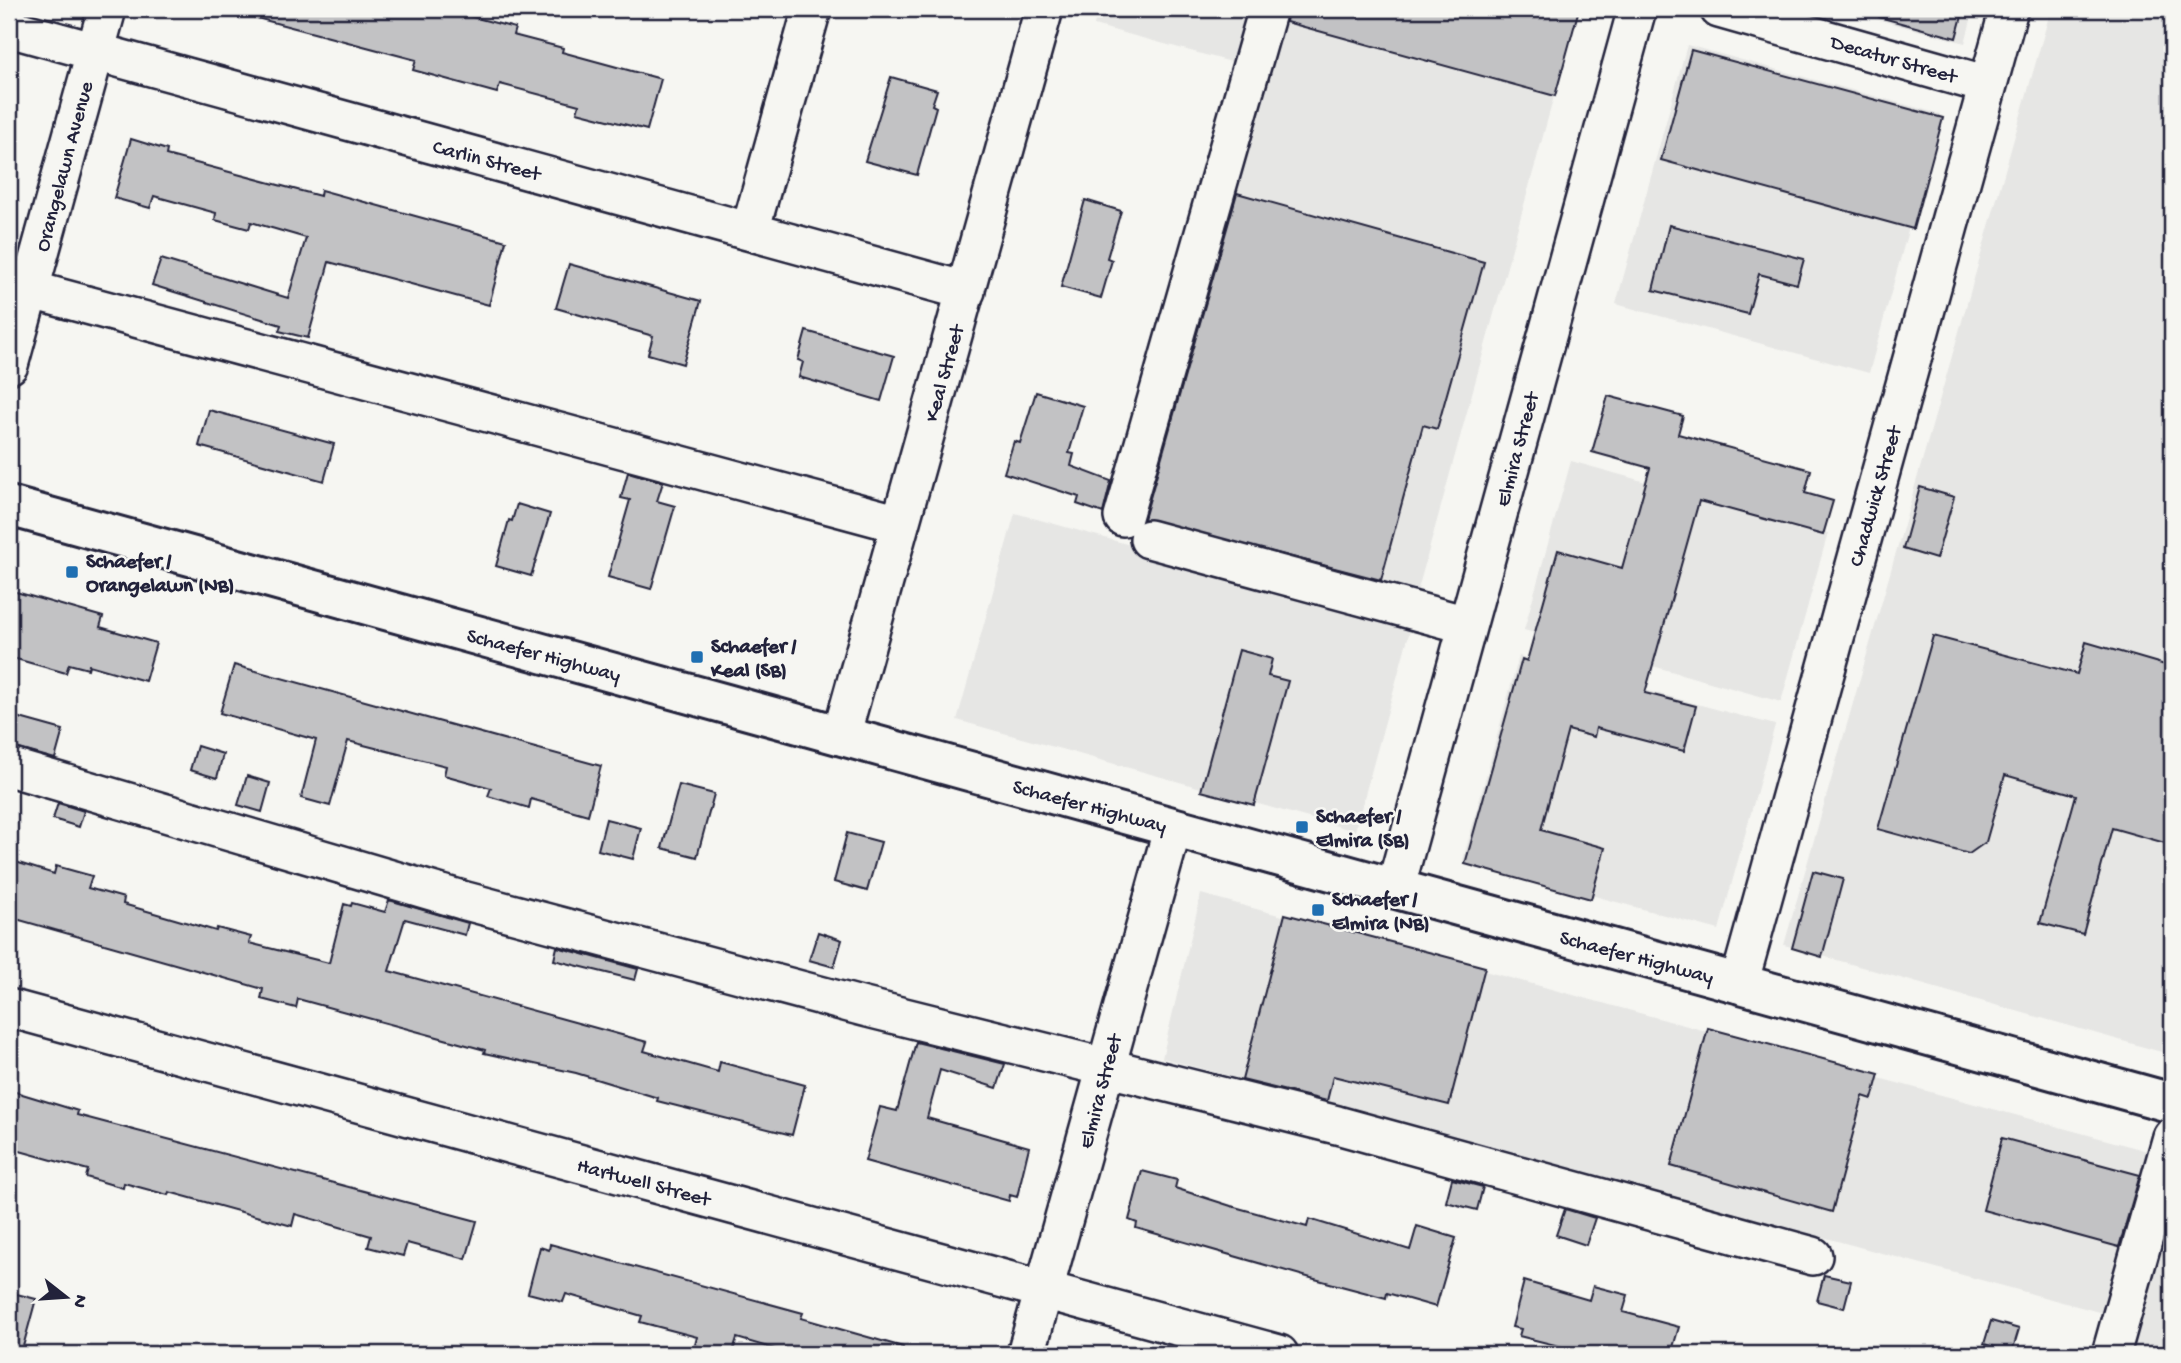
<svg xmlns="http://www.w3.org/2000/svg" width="2181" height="1363" font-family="'Gochi Hand',sans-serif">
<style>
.built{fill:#e6e6e4}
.building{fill:#c2c2c4;stroke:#22223b;stroke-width:2}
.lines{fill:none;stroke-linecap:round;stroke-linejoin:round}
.minor-casing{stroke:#22223b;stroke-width:42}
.major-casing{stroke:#22223b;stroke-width:44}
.minor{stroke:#f6f6f2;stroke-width:37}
.major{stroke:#f6f6f2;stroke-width:38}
.poi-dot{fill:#1f6fb2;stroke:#f6f6f2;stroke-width:2.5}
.labels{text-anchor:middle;stroke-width:5;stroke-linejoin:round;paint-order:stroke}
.street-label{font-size:21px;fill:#22223b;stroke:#f6f6f2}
.poi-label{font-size:21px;font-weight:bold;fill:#22223b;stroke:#f6f6f2;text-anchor:start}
</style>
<rect width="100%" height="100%" fill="#f6f6f2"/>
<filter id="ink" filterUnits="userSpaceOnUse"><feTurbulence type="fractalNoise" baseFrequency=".0143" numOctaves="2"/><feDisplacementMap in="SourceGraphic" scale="14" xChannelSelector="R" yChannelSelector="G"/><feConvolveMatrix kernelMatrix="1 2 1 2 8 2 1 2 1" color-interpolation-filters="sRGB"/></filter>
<g filter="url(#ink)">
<path class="built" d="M 1098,9 L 1266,9 L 1250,67 L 1094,25 Z
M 1281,9 L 1578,9 L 1414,604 L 1138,528 Z
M 1839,9 L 1974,9 L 1965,43 Z
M 2051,9 L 2172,9 L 2172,1055 L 1784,945 Z
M 1687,45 L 1940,114 L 1869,373 L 1616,304 Z
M 1571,461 L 1828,533 L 1781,702 L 1524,630 Z
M 1015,513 L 1412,623 L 1355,831 L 957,720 Z
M 1519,656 L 1775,725 L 1719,930 L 1463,860 Z
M 1201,894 L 2155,1153 L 2110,1315 L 1162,1058 Z
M 2172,1184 L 2172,1354 L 2126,1354 Z"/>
<path class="building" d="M 254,9 L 442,9 L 515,28 L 513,35 L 563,48 L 562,52 L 661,79 L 647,130 L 577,112 L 579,105 L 500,84 L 497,93 L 413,70 L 416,60 L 253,17 Z
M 1288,9 L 1579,9 L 1555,96 L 1286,22 Z
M 1880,9 L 1964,9 L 1956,38 L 1879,17 Z
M 1691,50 L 1943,118 L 1913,229 L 1661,160 Z
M 891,77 L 937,90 L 932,105 L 936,107 L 917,175 L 865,161 Z
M 131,139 L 167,150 L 166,155 L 237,174 L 320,196 L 321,190 L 506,241 L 489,305 L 329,262 L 308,338 L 279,331 L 281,325 L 152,285 L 161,259 L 288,298 L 306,238 L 251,222 L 249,229 L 215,220 L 216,213 L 154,196 L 150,208 L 114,198 Z
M 1237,193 L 1484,262 L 1437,429 L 1423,425 L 1381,580 L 1144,519 Z
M 1085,200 L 1121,211 L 1107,258 L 1112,260 L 1101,298 L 1061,287 Z
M 1669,225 L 1804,259 L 1797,284 L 1759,274 L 1748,314 L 1653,290 Z
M 569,264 L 701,301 L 683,364 L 648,354 L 653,336 L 556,308 Z
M 806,331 L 894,356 L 881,401 L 799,377 L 803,362 L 798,360 Z
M 1036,392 L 1083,406 L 1069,453 L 1074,454 L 1071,466 L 1111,481 L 1103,513 L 1077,504 L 1079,497 L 1004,473 L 1014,441 L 1020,443 Z
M 1608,396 L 1683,416 L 1678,434 L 1811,470 L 1805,493 L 1833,501 L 1823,535 L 1699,501 L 1645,693 L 1696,706 L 1684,751 L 1596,728 L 1594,737 L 1568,730 L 1541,830 L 1605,848 L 1591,899 L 1465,864 L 1522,659 L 1527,661 L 1558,550 L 1622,568 L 1650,468 L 1592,452 Z
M 209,410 L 334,444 L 324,481 L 199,446 Z
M 628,472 L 663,482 L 657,501 L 675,506 L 651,589 L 608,577 L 630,500 L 621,498 Z
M 1920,487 L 1954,497 L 1936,559 L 1903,549 Z
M 517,504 L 550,514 L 531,576 L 496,566 L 509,520 L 512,521 Z
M 9,590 L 103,617 L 100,627 L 156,643 L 145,681 L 89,665 L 88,669 L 69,664 L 66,673 L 9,657 Z
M 1933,636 L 2077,674 L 2086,642 L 2172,667 L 2172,845 L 2112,828 L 2083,934 L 2040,923 L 2076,795 L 2005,775 L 1986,842 L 1969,854 L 1878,829 Z
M 1239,650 L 1272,659 L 1268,676 L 1288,681 L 1254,805 L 1201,791 Z
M 234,665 L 601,766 L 588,815 L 531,799 L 529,808 L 488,796 L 491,788 L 444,775 L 446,766 L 348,741 L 330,806 L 301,798 L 316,740 L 220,713 Z
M 9,715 L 63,730 L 55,759 L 9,746 Z
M 197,746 L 223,754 L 217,778 L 190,770 Z
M 247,776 L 270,783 L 262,812 L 238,805 Z
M 679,785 L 714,794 L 697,857 L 662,848 Z
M 58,803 L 84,811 L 79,827 L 53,819 Z
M 606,819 L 641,828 L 633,859 L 598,850 Z
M 847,833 L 881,842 L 867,891 L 834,882 Z
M 9,860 L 54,874 L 56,866 L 92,876 L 88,888 L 124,898 L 123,904 L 216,931 L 217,928 L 251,937 L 249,943 L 329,963 L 344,904 L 351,906 L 352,903 L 385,912 L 389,900 L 468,923 L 465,935 L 405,919 L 389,971 L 647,1042 L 644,1051 L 718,1072 L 720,1062 L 805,1085 L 792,1135 L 657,1101 L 658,1098 L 576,1073 L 484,1053 L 485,1050 L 298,999 L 296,1008 L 261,999 L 263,989 L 9,917 Z
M 1813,871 L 1843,879 L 1822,957 L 1792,948 Z
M 1285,914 L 1485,967 L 1449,1105 L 1333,1076 L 1327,1101 L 1242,1080 Z
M 818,932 L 842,940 L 834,967 L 809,960 Z
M 557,947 L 638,969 L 635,980 L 554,960 Z
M 1708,1028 L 1879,1074 L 1872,1099 L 1863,1096 L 1832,1212 L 1671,1166 Z
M 916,1042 L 1005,1064 L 997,1088 L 940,1070 L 927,1118 L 1029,1147 L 1017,1197 L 1010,1195 L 1009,1201 L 865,1161 L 880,1107 L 897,1111 Z
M 9,1090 L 78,1111 L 77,1115 L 477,1221 L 466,1259 L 407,1243 L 403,1256 L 368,1247 L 371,1236 L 295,1214 L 292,1226 L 169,1192 L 168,1195 L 124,1183 L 123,1188 L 86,1177 L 88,1170 L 9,1148 Z
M 2002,1138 L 2140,1175 L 2119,1247 L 1983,1210 Z
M 1142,1171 L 1177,1180 L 1175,1188 L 1231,1206 L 1307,1227 L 1309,1219 L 1410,1250 L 1417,1226 L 1456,1238 L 1436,1307 L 1387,1293 L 1386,1298 L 1311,1278 L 1136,1228 L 1137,1223 L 1129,1220 Z
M 1452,1179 L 1483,1187 L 1477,1210 L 1446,1202 Z
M 1565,1209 L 1595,1218 L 1586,1245 L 1556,1235 Z
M 550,1244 L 803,1313 L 801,1318 L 903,1347 L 902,1354 L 792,1354 L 737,1338 L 732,1354 L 727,1354 L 695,1345 L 697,1337 L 640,1322 L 642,1316 L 566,1294 L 563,1302 L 528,1293 L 540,1247 L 549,1250 Z
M 1824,1275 L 1851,1281 L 1844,1308 L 1817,1301 Z
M 1524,1281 L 1589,1300 L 1593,1286 L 1628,1295 L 1623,1312 L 1679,1327 L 1671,1354 L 1591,1354 L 1519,1336 L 1521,1329 L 1512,1327 Z
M 9,1292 L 36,1299 L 21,1354 L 9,1354 Z
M 1991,1321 L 2019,1329 L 2012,1352 L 1984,1344 Z"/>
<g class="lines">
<defs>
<path id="minor" d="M 1719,9 L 1988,85
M 9,28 L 966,291
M 750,231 L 812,9
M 9,284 L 900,524
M 9,365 L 107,9
M 1123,517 L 1268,9
M 1149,539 L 1467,625
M 841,736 L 1044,9
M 9,767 L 462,900 L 864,1007 L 1337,1125 L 1813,1256
M 1395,889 L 1637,9
M 1739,984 L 2009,9
M 9,1008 L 1279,1354
M 1026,1354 L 1173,827
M 2111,1354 L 2172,1137"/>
<path id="major" d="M 9,506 L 2172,1103"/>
</defs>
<use href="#minor" class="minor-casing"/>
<use href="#major" class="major-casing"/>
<use href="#minor" class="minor"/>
<use href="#major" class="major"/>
</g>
</g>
<g class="poi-dot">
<rect x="65" y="565" width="14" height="14" rx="3.5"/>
<rect x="690" y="650" width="14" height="14" rx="3.5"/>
<rect x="1295" y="820" width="14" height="14" rx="3.5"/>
<rect x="1311" y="903" width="14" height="14" rx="3.5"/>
</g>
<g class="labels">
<g class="street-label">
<text transform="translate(1894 58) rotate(16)" y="7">Decatur Street</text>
<text transform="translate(487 159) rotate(15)" y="7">Carlin Street</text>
<text transform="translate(63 166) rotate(-75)" y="7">Orangelawn Avenue</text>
<text transform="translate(943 373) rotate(-74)" y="7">Keal Street</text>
<text transform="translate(1516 449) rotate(-75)" y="7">Elmira Street</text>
<text transform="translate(1874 496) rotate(-74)" y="7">Chadwick Street</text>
<text transform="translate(544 654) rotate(15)" y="7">Schaefer Highway</text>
<text transform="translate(1090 805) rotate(15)" y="7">Schaefer Highway</text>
<text transform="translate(1637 956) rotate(15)" y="7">Schaefer Highway</text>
<text transform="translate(1099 1091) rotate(-75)" y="7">Elmira Street</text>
<text transform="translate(644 1181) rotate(15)" y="7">Hartwell Street</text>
</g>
<g class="poi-label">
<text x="86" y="567">Schaefer /<tspan x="86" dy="24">Orangelawn (NB)</tspan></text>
<text x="711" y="652">Schaefer /<tspan x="711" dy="24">Keal (SB)</tspan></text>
<text x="1316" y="822">Schaefer /<tspan x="1316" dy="24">Elmira (SB)</tspan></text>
<text x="1332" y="905">Schaefer /<tspan x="1332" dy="24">Elmira (NB)</tspan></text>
</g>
</g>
<rect width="2181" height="1363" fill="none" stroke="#f6f6f2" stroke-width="35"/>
<rect x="18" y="18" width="2146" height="1328" fill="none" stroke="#22223b" stroke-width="2.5" filter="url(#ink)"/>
<g transform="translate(66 1297) rotate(107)" stroke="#f6f6f2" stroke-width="5" paint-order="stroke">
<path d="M0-5L12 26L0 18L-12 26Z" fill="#22223b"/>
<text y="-10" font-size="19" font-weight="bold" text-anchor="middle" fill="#22223b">N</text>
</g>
</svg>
